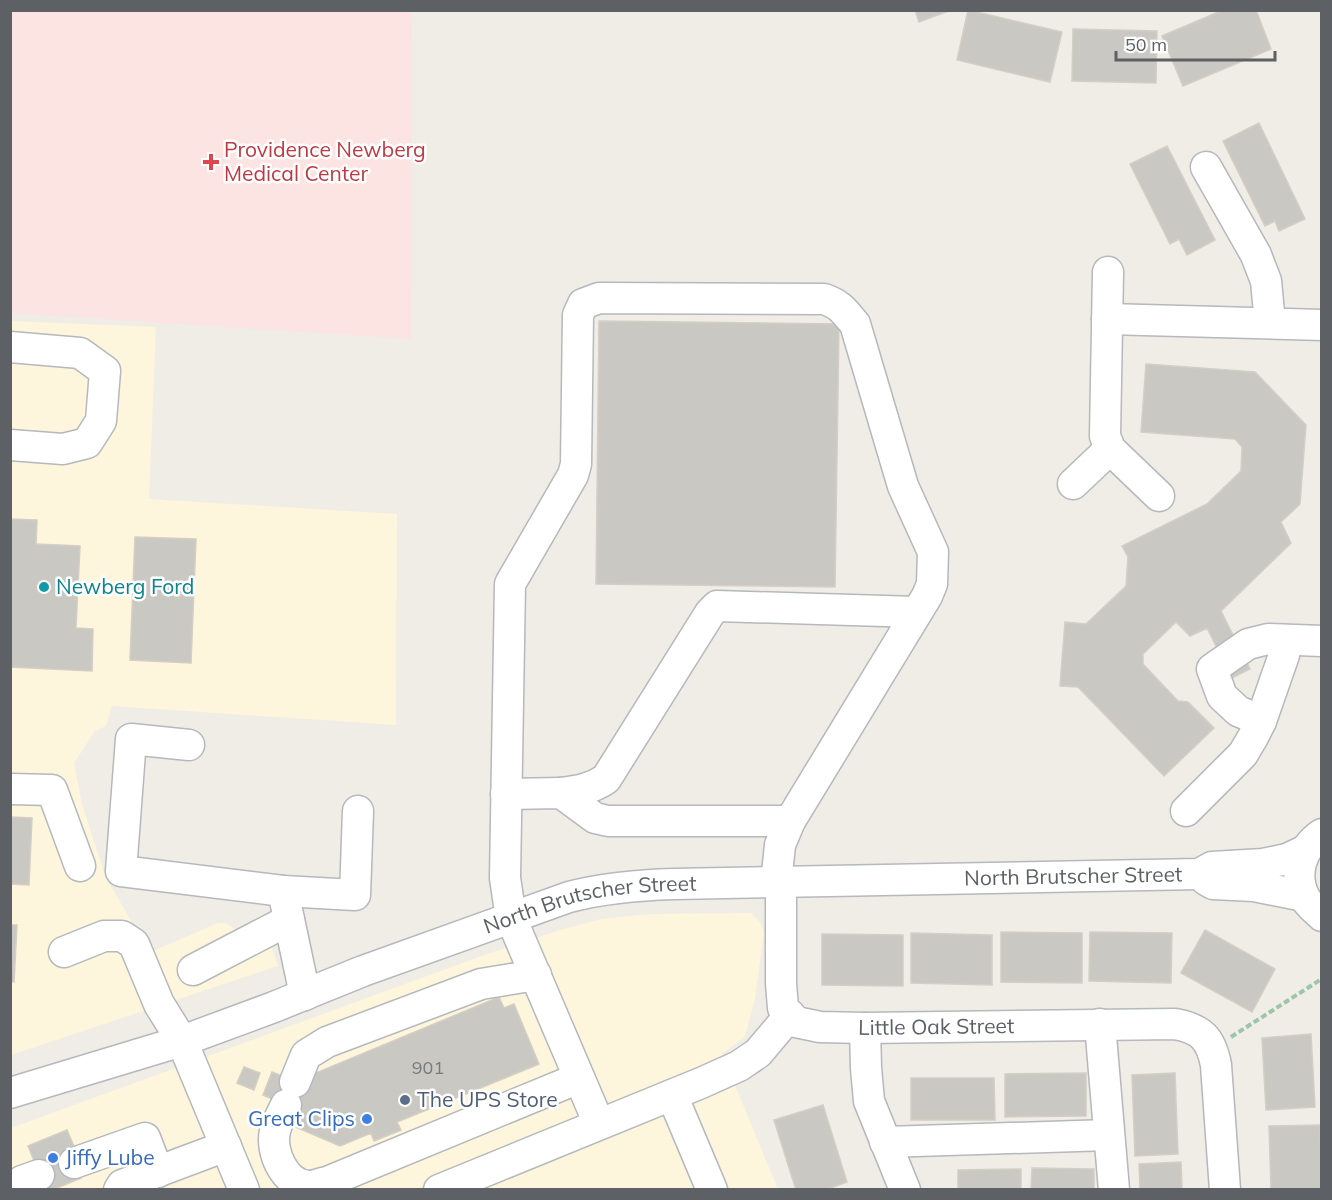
<svg xmlns="http://www.w3.org/2000/svg" width="1332" height="1200" font-family="Mulish,sans-serif">
<style>
.commercial{fill:#fdf5dc}
.medical{fill:#fbe4e2}
.building{fill:#cac8c2;stroke:#d4cec4;stroke-width:1.5}
.lines{fill:none;stroke-linecap:round;stroke-linejoin:round}
.minor-tunnel{stroke:#cacac5;stroke-width:30;stroke-dasharray:30 15;stroke-linecap:butt}
.minor-casing{stroke:#b5b8bc;stroke-width:33}
.path{stroke:#9cc6a7;stroke-width:4;stroke-dasharray:6 3;stroke-linecap:butt}
.minor{stroke:#fff;stroke-width:30}
.health-dot{fill:#e0444e;stroke:#fff;stroke-width:2}
.culture-dot{fill:#0f9aa8;stroke:#fff;stroke-width:2}
.service-dot{fill:#5c6f8a;stroke:#fff;stroke-width:2}
.shop-dot{fill:#3f7fe0;stroke:#fff;stroke-width:2}
.labels{text-anchor:middle;stroke-width:5;stroke-linejoin:round;paint-order:stroke}
.number-label{font-size:18px;fill:#787b7c}
.health-label{font-size:21px;fill:#be3a42;stroke:#fff;text-anchor:start}
.culture-label{font-size:21px;fill:#0d838f;stroke:#fff;text-anchor:start}
.street-label{font-size:21px;fill:#5d6165;stroke:#fff}
.service-label{font-size:21px;fill:#4e5e75;stroke:#fff;text-anchor:start}
.shop-label{font-size:21px;fill:#366cbe;stroke:#fff;text-anchor:end}
</style>
<rect width="100%" height="100%" fill="#efede5"/>
<path class="commercial" d="M 11,321 L 156,327 L 149,499 L 397,514 L 396,725 L 112,706 L 106,726 L 95,731 L 74,763 L 82,804 L 106,878 L 133,924 L 144,934 L 153,951 L 218,923 L 225,923 L 234,928 L 238,935 L 264,924 L 278,966 L 11,1055 Z
M 751,913 L 760,922 L 764,932 L 755,999 L 745,1036 L 722,1054 L 778,1189 L 11,1190 L 11,1128 L 487,954 L 560,930 L 601,919 L 649,914 Z"/>
<path class="medical" d="M 10,11 L 412,11 L 411,339 L 11,313 Z"/>
<path class="building" d="M 915,10 L 951,10 L 919,22 Z
M 968,10 L 1062,32 L 1050,82 L 957,60 Z
M 1223,10 L 1256,10 L 1271,49 L 1183,86 L 1162,36 Z
M 1073,29 L 1157,31 L 1156,83 L 1072,81 Z
M 1259,123 L 1305,219 L 1279,231 L 1275,221 L 1265,226 L 1223,141 Z
M 1167,146 L 1215,240 L 1187,255 L 1179,239 L 1170,244 L 1130,164 Z
M 599,321 L 839,324 L 835,587 L 596,584 Z
M 1146,364 L 1255,372 L 1306,425 L 1300,504 L 1281,522 L 1291,543 L 1221,611 L 1250,669 L 1232,678 L 1207,628 L 1190,636 L 1176,622 L 1143,654 L 1143,664 L 1178,701 L 1188,702 L 1214,728 L 1164,776 L 1078,687 L 1060,686 L 1065,622 L 1086,624 L 1126,586 L 1128,557 L 1122,546 L 1207,504 L 1241,471 L 1242,447 L 1235,439 L 1141,432 Z
M 10,519 L 37,520 L 36,544 L 80,546 L 76,628 L 93,629 L 92,671 L 10,667 Z
M 135,537 L 196,539 L 191,663 L 130,660 Z
M 10,817 L 32,818 L 29,885 L 10,884 Z
M 10,925 L 17,925 L 14,982 L 10,981 Z
M 1205,930 L 1275,969 L 1252,1012 L 1181,973 Z
M 1001,932 L 1082,933 L 1082,983 L 1001,982 Z
M 1090,932 L 1172,933 L 1171,983 L 1089,981 Z
M 911,933 L 992,935 L 992,985 L 911,983 Z
M 822,934 L 903,935 L 903,986 L 822,985 Z
M 499,997 L 504,1008 L 514,1004 L 539,1064 L 397,1122 L 401,1130 L 374,1141 L 371,1133 L 340,1146 L 291,1125 L 297,1109 L 263,1095 L 272,1072 L 307,1086 L 311,1075 Z
M 1311,1034 L 1315,1107 L 1266,1110 L 1262,1038 Z
M 244,1067 L 260,1073 L 254,1090 L 237,1083 Z
M 1086,1073 L 1086,1116 L 1005,1117 L 1005,1074 Z
M 1175,1073 L 1178,1154 L 1135,1156 L 1132,1075 Z
M 911,1078 L 994,1078 L 995,1120 L 911,1120 Z
M 823,1105 L 847,1182 L 825,1190 L 796,1190 L 774,1120 Z
M 1320,1125 L 1322,1190 L 1271,1190 L 1269,1126 Z
M 67,1130 L 76,1151 L 71,1153 L 81,1178 L 52,1190 L 46,1190 L 28,1146 Z
M 1181,1162 L 1182,1190 L 1140,1190 L 1139,1164 Z
M 1032,1168 L 1094,1169 L 1094,1190 L 1031,1190 Z
M 1021,1169 L 1021,1190 L 958,1190 L 958,1170 Z"/>
<g class="lines">
<path class="minor-tunnel" d="M 39,1175 L 74,1163"/>
<defs>
<g id="minor">
<path d="M 1206,167 L 1256,255 L 1266,281 L 1270,323"/>
<path d="M 1108,272 L 1105,436 L 1110,449 L 1159,496"/>
<path d="M 1107,319 L 1322,325"/>
<path d="M 10,347 L 80,353 L 105,371 L 101,421 L 87,443 L 63,449 L 10,445"/>
<path d="M 1073,484 L 1110,449"/>
<path d="M 1261,721 L 1238,711 L 1222,696 L 1212,669 L 1248,644 L 1268,639 L 1322,641"/>
<path d="M 189,745 L 131,739 L 121,871 L 283,891 L 305,995"/>
<path d="M 10,789 L 52,790 L 80,866"/>
<path d="M 561,793 C 578,791 591,789 606,779 L 710,613 L 717,606 L 917,612"/>
<path d="M 506,794 L 561,793 L 595,818 L 608,821 L 790,821"/>
<path d="M 1186,811 L 1243,754 L 1253,737 L 1261,721 L 1284,655 L 1285,640"/>
<path d="M 1322,834 C 1301,848 1293,875 1305,898 C 1309,905 1316,910 1322,916"/>
<path d="M 1206,880 L 1213,884 L 1254,886 L 1304,896"/>
<path id="s1" d="M 781,882 L 781,983 L 783,1008 L 796,1022 L 820,1027 L 865,1028 L 1175,1024 C 1202,1029 1211,1039 1216,1065 L 1225,1190"/>
<path d="M 283,891 L 355,895 L 358,811"/>
<path d="M 64,952 L 104,936 L 122,936 L 134,944 L 159,1004 L 182,1041 L 244,1190"/>
<path d="M 193,970 L 289,920"/>
<path d="M 1100,1024 L 1114,1190"/>
<path d="M 865,1028 L 866,1068 L 869,1101 L 905,1190"/>
<path d="M 295,1082 L 306,1055 L 327,1042 L 481,984 L 536,975"/>
<path id="s2" d="M 10,1093 L 182,1041 L 274,1007 L 363,971 L 569,897 C 604,888 637,885 674,884 L 1199,874 L 1212,867 L 1263,864 L 1287,859 L 1306,850"/>
<path d="M 672,1095 L 712,1190"/>
<path d="M 286,1105 C 282,1113 277,1122 275,1131 C 270,1152 285,1185 309,1186 C 314,1186 321,1183 327,1182 L 579,1078"/>
<path d="M 599,1124 L 511,918 L 505,878 L 510,584 L 573,475 L 576,464 L 578,315 L 583,304 L 599,298 L 824,299 C 841,305 844,311 855,324 L 903,486 L 933,552 L 932,584 L 927,596 L 790,821 L 780,845 L 776,883"/>
<path d="M 885,1142 L 1109,1135"/>
<path d="M 74,1163 L 145,1138 L 158,1172"/>
<path d="M 25,1190 L 22,1181 L 39,1175"/>
<path d="M 119,1190 L 122,1185 L 226,1146"/>
<path d="M 439,1190 L 701,1083 L 739,1066 L 758,1053 L 790,1015"/>
</g>
</defs>
<use href="#minor" class="minor-casing"/>
<path class="path" d="M 1231,1037 L 1320,980"/>
<use href="#minor" class="minor"/>
</g>
<path class="health-dot" d="M208 153h6v6h6v6h-6v6h-6v-6h-6v-6h6z"/>
<circle class="culture-dot" cx="44" cy="587" r="6"/>
<circle class="service-dot" cx="405" cy="1100" r="6"/>
<g class="shop-dot">
<circle cx="367" cy="1119" r="6"/>
<circle cx="53" cy="1158" r="6"/>
</g>
<g class="labels">
<g class="number-label">
<text x="428" y="1074">901</text>
</g>
<g class="health-label">
<text x="224" y="157">Providence Newberg<tspan x="224" dy="24">Medical Center</tspan></text>
</g>
<g class="culture-label">
<text x="56" y="594">Newberg Ford</text>
</g>
<g class="street-label">
<text dy="7" stroke="none"><textPath href="#s2" startOffset="1098">North Brutscher Street</textPath></text>
<text dy="7" stroke="none"><textPath href="#s2" startOffset="612">North Brutscher Street</textPath></text>
<text dy="7" stroke="none"><textPath href="#s1" startOffset="286">Little Oak Street</textPath></text>
</g>
<g class="service-label">
<text x="417" y="1107">The UPS Store</text>
</g>
<g class="shop-label">
<text x="355" y="1126">Great Clips</text>
<text x="65" y="1165" text-anchor="start">Jiffy Lube</text>
</g>
</g>
<rect width="1332" height="1200" fill="none" stroke="#5d6165" stroke-width="24"/>
<path d="M1116 51v9h159v-9" fill="none" stroke="#5d6165" stroke-width="3"/>
<text x="1125" y="51" font-size="18" fill="#5d6165" stroke="#ffffff" stroke-width="4.5" paint-order="stroke">50 m</text>
</svg>
